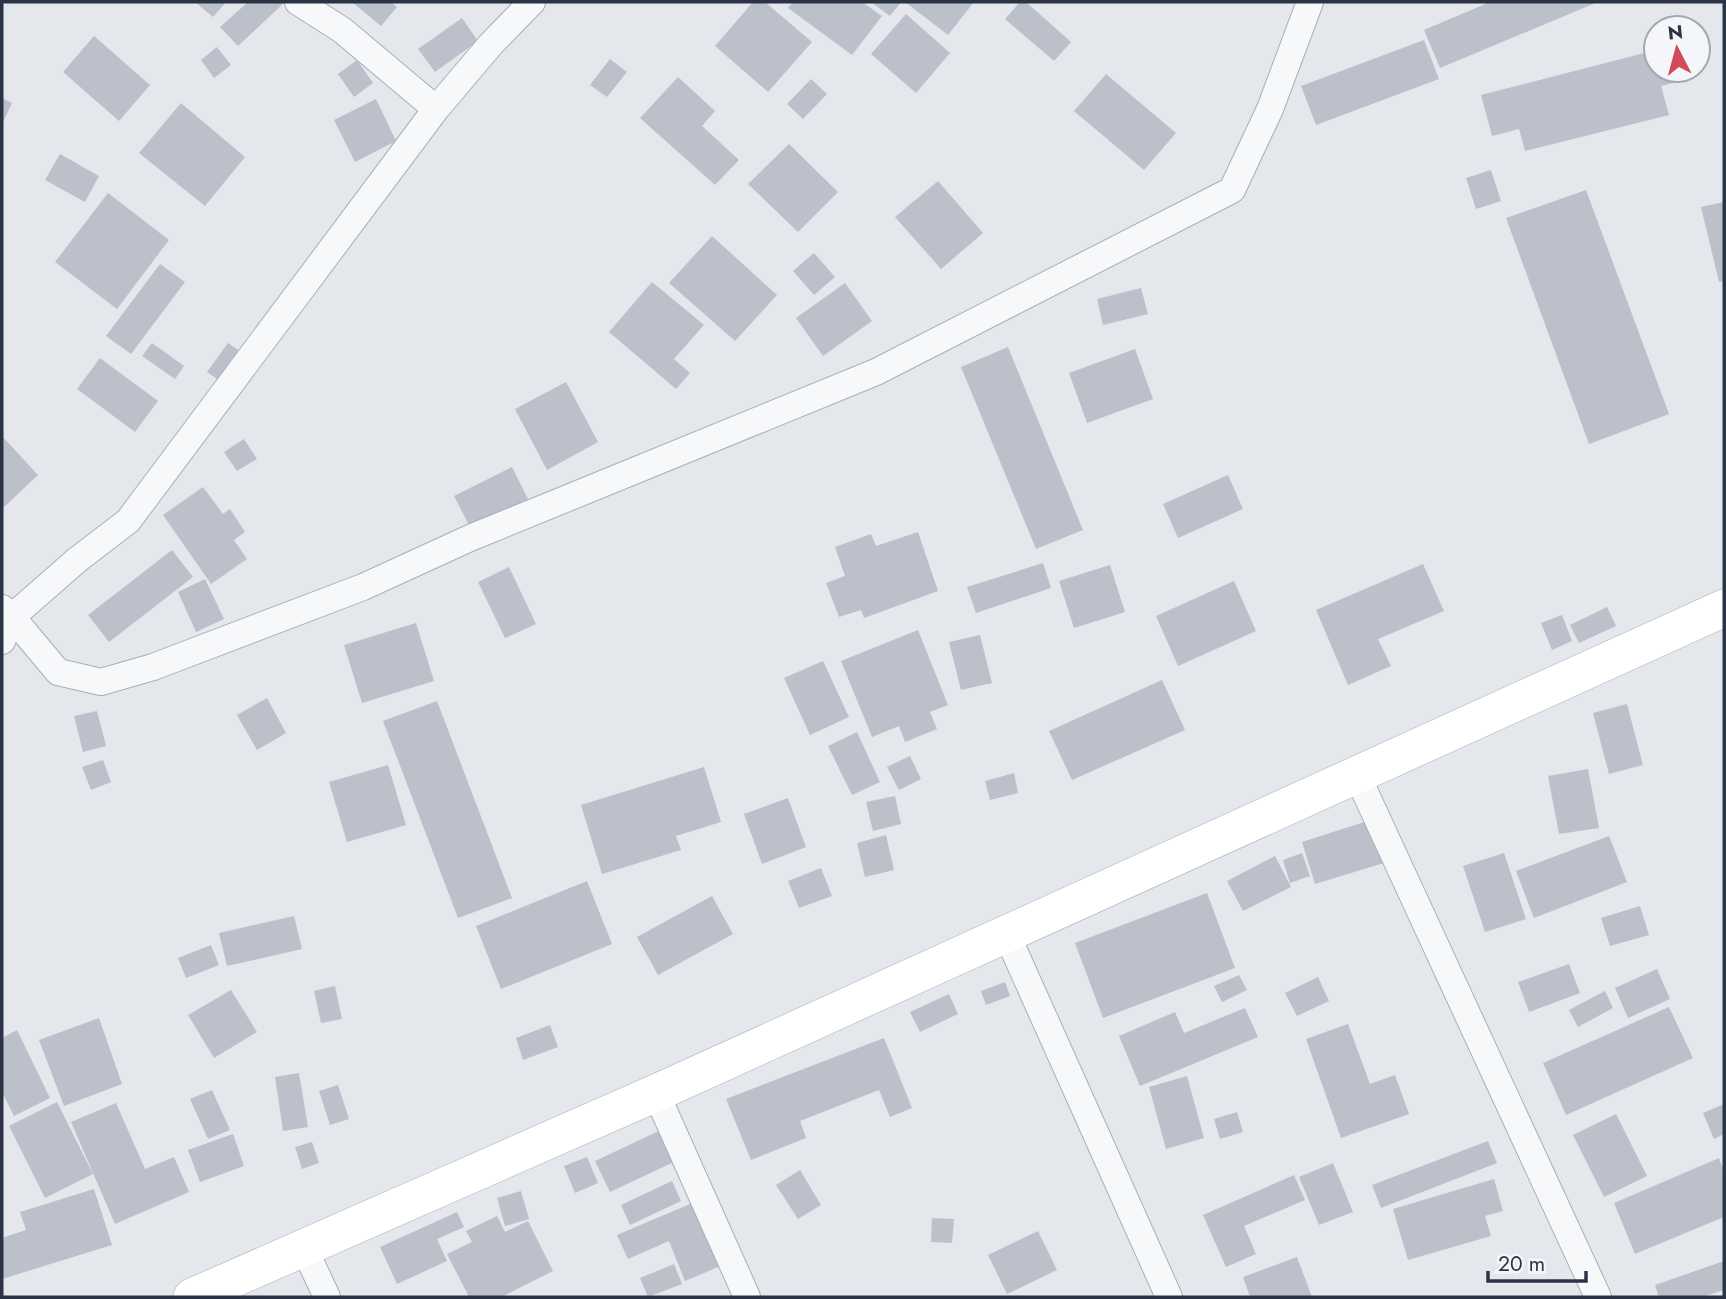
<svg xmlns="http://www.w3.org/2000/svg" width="1726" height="1299" font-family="Jost,sans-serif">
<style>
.building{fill:#bbc0ca}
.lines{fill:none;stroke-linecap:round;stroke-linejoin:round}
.minor-casing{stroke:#a9aeb7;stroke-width:28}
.secondary-casing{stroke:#a9aeb7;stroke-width:38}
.minor{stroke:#f7f8fa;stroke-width:26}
.secondary{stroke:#fff;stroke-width:37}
</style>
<rect width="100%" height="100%" fill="#e4e7ec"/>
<path class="building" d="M 195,2 L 226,2 L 213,17 Z
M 248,2 L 285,2 L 238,46 L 220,27 Z
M 352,2 L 391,2 L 397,7 L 381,26 Z
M 753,2 L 765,2 L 812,42 L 768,92 L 715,46 Z
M 793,2 L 862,2 L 882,16 L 852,55 L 788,8 Z
M 871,2 L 901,2 L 890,16 Z
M 905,2 L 974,2 L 948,35 Z
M 1020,2 L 1026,2 L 1071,42 L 1054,61 L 1005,19 Z
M 1490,2 L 1598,2 L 1440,68 L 1424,30 Z
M 906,14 L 950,53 L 916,93 L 871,54 Z
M 462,18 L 478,41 L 435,72 L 418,49 Z
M 94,36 L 150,85 L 119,121 L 63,72 Z
M 1424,40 L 1439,79 L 1316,125 L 1301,86 Z
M 217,47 L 231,65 L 214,78 L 201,60 Z
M 1656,50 L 1656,70 L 1682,70 L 1685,80 L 1661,86 L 1669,115 L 1525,151 L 1519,129 L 1492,136 L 1481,95 Z
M 610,59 L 627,72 L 607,97 L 590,85 Z
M 357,60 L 373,83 L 354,97 L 338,74 Z
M 1106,74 L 1176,133 L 1144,170 L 1074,111 Z
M 678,77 L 715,111 L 702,126 L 739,160 L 715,185 L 640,118 Z
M 811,79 L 827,94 L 803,119 L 787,104 Z
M 2,98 L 12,103 L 2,124 Z
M 376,99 L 396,141 L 355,162 L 334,120 Z
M 181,103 L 245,157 L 205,206 L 139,153 Z
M 789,144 L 838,192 L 798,232 L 748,184 Z
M 60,154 L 99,176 L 85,202 L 45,180 Z
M 1491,170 L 1501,201 L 1476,209 L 1466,178 Z
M 938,181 L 983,233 L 941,269 L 895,217 Z
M 1586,190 L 1669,414 L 1589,444 L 1506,218 Z
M 108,193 L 169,240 L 117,309 L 55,262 Z
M 1724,202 L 1724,281 L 1719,282 L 1701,207 Z
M 712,236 L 777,295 L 735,341 L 669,283 Z
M 814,253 L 835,277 L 814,295 L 793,271 Z
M 160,264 L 185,282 L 131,354 L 106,336 Z
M 652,282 L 704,325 L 674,359 L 690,373 L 676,389 L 609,332 Z
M 845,283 L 872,321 L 823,356 L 796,318 Z
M 1141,288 L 1148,314 L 1103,325 L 1097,299 Z
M 152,343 L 184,366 L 175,379 L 142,356 Z
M 228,343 L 247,356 L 226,385 L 207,372 Z
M 1008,347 L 1083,530 L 1036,549 L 961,367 Z
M 1135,349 L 1153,399 L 1087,423 L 1069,373 Z
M 100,358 L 158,401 L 135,432 L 77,389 Z
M 566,382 L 598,442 L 547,470 L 515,409 Z
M 2,436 L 38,475 L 2,509 Z
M 244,439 L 257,459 L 237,471 L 224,452 Z
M 512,467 L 528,499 L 470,527 L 454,496 Z
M 1228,475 L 1243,509 L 1178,538 L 1163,504 Z
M 203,487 L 223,514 L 230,509 L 245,532 L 234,540 L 247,559 L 211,584 L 163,515 Z
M 918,532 L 938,591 L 864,618 L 861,610 L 839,617 L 826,583 L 845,576 L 835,547 L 871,534 L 876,546 Z
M 172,550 L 193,577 L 109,642 L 88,615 Z
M 1043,563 L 1051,588 L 976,613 L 967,587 Z
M 1423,564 L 1444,611 L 1378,639 L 1391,666 L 1348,685 L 1316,610 Z
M 1110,565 L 1125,612 L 1074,628 L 1059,581 Z
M 509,567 L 536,624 L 505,638 L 478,582 Z
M 205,579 L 224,619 L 196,632 L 178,592 Z
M 1234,581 L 1256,631 L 1178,666 L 1156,616 Z
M 1607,607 L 1616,626 L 1579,643 L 1570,625 Z
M 1562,615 L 1572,641 L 1552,650 L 1541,623 Z
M 416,623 L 434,681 L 362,703 L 344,645 Z
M 918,630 L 948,705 L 930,712 L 937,729 L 905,742 L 899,726 L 872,737 L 841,661 Z
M 980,635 L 992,683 L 961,690 L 949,642 Z
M 823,661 L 849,717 L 810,735 L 784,678 Z
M 1162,680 L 1185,730 L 1072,780 L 1049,731 Z
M 267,698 L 286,733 L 257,750 L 237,715 Z
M 437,701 L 512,898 L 458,918 L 383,721 Z
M 1627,704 L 1643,765 L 1609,774 L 1593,713 Z
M 97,711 L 106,746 L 83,752 L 74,716 Z
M 857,732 L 880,782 L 852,795 L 828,746 Z
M 910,756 L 921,779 L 899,790 L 887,767 Z
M 103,760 L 111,782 L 91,790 L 82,767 Z
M 388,765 L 406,825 L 347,842 L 329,782 Z
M 704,767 L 721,822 L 676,836 L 681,850 L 602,874 L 581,805 Z
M 1588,769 L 1599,828 L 1559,834 L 1548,776 Z
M 1014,773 L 1018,793 L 990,800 L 985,781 Z
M 895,796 L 901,824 L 873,831 L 866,802 Z
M 788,798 L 806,847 L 762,864 L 744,814 Z
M 1383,816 L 1397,859 L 1315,884 L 1302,842 Z
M 886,835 L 894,870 L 865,877 L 857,843 Z
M 1609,836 L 1627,882 L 1534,918 L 1516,871 Z
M 1302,853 L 1310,876 L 1290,883 L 1283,860 Z
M 1504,853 L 1526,919 L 1485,932 L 1463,866 Z
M 1275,856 L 1291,887 L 1243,911 L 1227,881 Z
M 821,868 L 832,896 L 799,908 L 788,881 Z
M 587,881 L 612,944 L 501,989 L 476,926 Z
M 1207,893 L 1235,968 L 1103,1018 L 1075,943 Z
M 712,896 L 733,934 L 658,975 L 637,937 Z
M 1640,906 L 1649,935 L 1610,946 L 1601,918 Z
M 294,916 L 302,949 L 227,966 L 219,933 Z
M 211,945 L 219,965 L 186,978 L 178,958 Z
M 1569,964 L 1580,993 L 1529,1012 L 1518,982 Z
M 1657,969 L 1670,999 L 1628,1018 L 1615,988 Z
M 1239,975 L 1247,990 L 1222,1002 L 1214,986 Z
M 1318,977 L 1329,1001 L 1297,1016 L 1285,993 Z
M 1005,982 L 1010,996 L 986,1005 L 981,991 Z
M 335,986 L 342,1019 L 321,1023 L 314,991 Z
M 231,990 L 257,1032 L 214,1058 L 188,1015 Z
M 1605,991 L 1613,1008 L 1578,1027 L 1569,1010 Z
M 949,994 L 958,1014 L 920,1032 L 910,1012 Z
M 1669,1007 L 1693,1058 L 1566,1115 L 1543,1063 Z
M 1245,1008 L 1258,1037 L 1140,1086 L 1119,1036 L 1175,1012 L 1184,1033 Z
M 99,1018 L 122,1084 L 64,1106 L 39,1040 Z
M 1348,1024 L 1370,1084 L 1395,1075 L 1409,1114 L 1341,1138 L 1306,1039 Z
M 550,1025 L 558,1047 L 523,1060 L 516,1038 Z
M 17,1030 L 50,1098 L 14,1116 L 2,1092 L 2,1038 Z
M 884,1038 L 912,1108 L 890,1117 L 879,1090 L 800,1121 L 806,1138 L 751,1160 L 726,1099 Z
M 299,1073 L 308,1127 L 283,1131 L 275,1077 Z
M 1187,1076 L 1204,1138 L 1166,1149 L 1149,1087 Z
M 338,1085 L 349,1119 L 330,1125 L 319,1091 Z
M 212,1090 L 230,1130 L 208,1139 L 190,1099 Z
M 57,1102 L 93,1174 L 45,1198 L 9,1126 Z
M 116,1103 L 145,1169 L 174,1157 L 189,1192 L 115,1224 L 71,1122 Z
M 1724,1104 L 1724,1134 L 1714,1139 L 1703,1113 Z
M 1237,1112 L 1243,1132 L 1220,1139 L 1214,1119 Z
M 1616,1114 L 1647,1176 L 1604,1197 L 1573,1135 Z
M 663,1129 L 678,1160 L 610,1192 L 595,1161 Z
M 233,1134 L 244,1166 L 200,1182 L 188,1150 Z
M 1488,1141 L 1497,1163 L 1381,1208 L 1372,1185 Z
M 312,1142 L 319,1163 L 302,1169 L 295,1147 Z
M 587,1157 L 598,1183 L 575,1193 L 564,1166 Z
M 1719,1158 L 1724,1171 L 1724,1217 L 1635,1254 L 1614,1203 Z
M 1333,1163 L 1353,1212 L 1319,1225 L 1299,1177 Z
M 800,1170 L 821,1205 L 798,1219 L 776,1185 Z
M 1294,1175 L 1305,1200 L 1244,1226 L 1256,1254 L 1226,1267 L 1203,1215 Z
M 1494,1179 L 1503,1211 L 1485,1216 L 1491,1236 L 1408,1260 L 1393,1209 Z
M 672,1181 L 681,1201 L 630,1225 L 621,1205 Z
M 94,1189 L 112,1245 L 2,1279 L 2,1238 L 26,1230 L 20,1212 Z
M 521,1191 L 529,1219 L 505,1226 L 497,1198 Z
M 697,1201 L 723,1265 L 685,1281 L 669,1241 L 628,1259 L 617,1235 Z
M 457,1212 L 464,1227 L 437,1239 L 447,1261 L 397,1284 L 380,1247 Z
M 497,1216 L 505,1232 L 528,1221 L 553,1271 L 501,1297 L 469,1297 L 447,1254 L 472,1242 L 466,1231 Z
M 932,1218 L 954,1219 L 952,1243 L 931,1242 Z
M 1038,1231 L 1057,1270 L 1007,1294 L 988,1255 Z
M 1297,1257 L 1312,1297 L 1250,1297 L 1243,1277 Z
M 1724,1261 L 1724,1290 L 1702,1297 L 1659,1297 L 1655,1285 Z
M 674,1264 L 682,1284 L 648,1297 L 640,1278 Z"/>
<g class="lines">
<defs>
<path id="minor" d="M 436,109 L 491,44 L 532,2
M 2,608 L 12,617 L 58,672 L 101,682 L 153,667 L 363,587 L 470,538 L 876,372 L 1232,190 L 1270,109 L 1310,2
M 2,641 L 12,617 L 77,560 L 128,521 L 436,109 L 342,30 L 298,2
M 1357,775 L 1598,1297
M 1007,935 L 1169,1297
M 656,1093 L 747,1297
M 304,1248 L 327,1297"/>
<path id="secondary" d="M 192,1297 L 656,1093 L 1724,608"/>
</defs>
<use href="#minor" class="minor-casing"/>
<use href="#secondary" class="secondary-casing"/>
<use href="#minor" class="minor"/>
<use href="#secondary" class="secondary"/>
</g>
<rect width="1726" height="1299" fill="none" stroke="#2b3445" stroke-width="7"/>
<g transform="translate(1677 49) rotate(354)"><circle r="33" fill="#f4f6f9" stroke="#a4a8b1" stroke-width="2"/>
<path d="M0-5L12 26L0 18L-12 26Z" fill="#d1495b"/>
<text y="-10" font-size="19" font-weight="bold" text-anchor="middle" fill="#2b3445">N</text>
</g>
<path d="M1488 1271v10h98v-10" fill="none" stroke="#2b3445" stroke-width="3.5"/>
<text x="1498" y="1271" font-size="21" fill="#2b3445" stroke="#f4f6f9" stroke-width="5" paint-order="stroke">20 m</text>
</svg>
